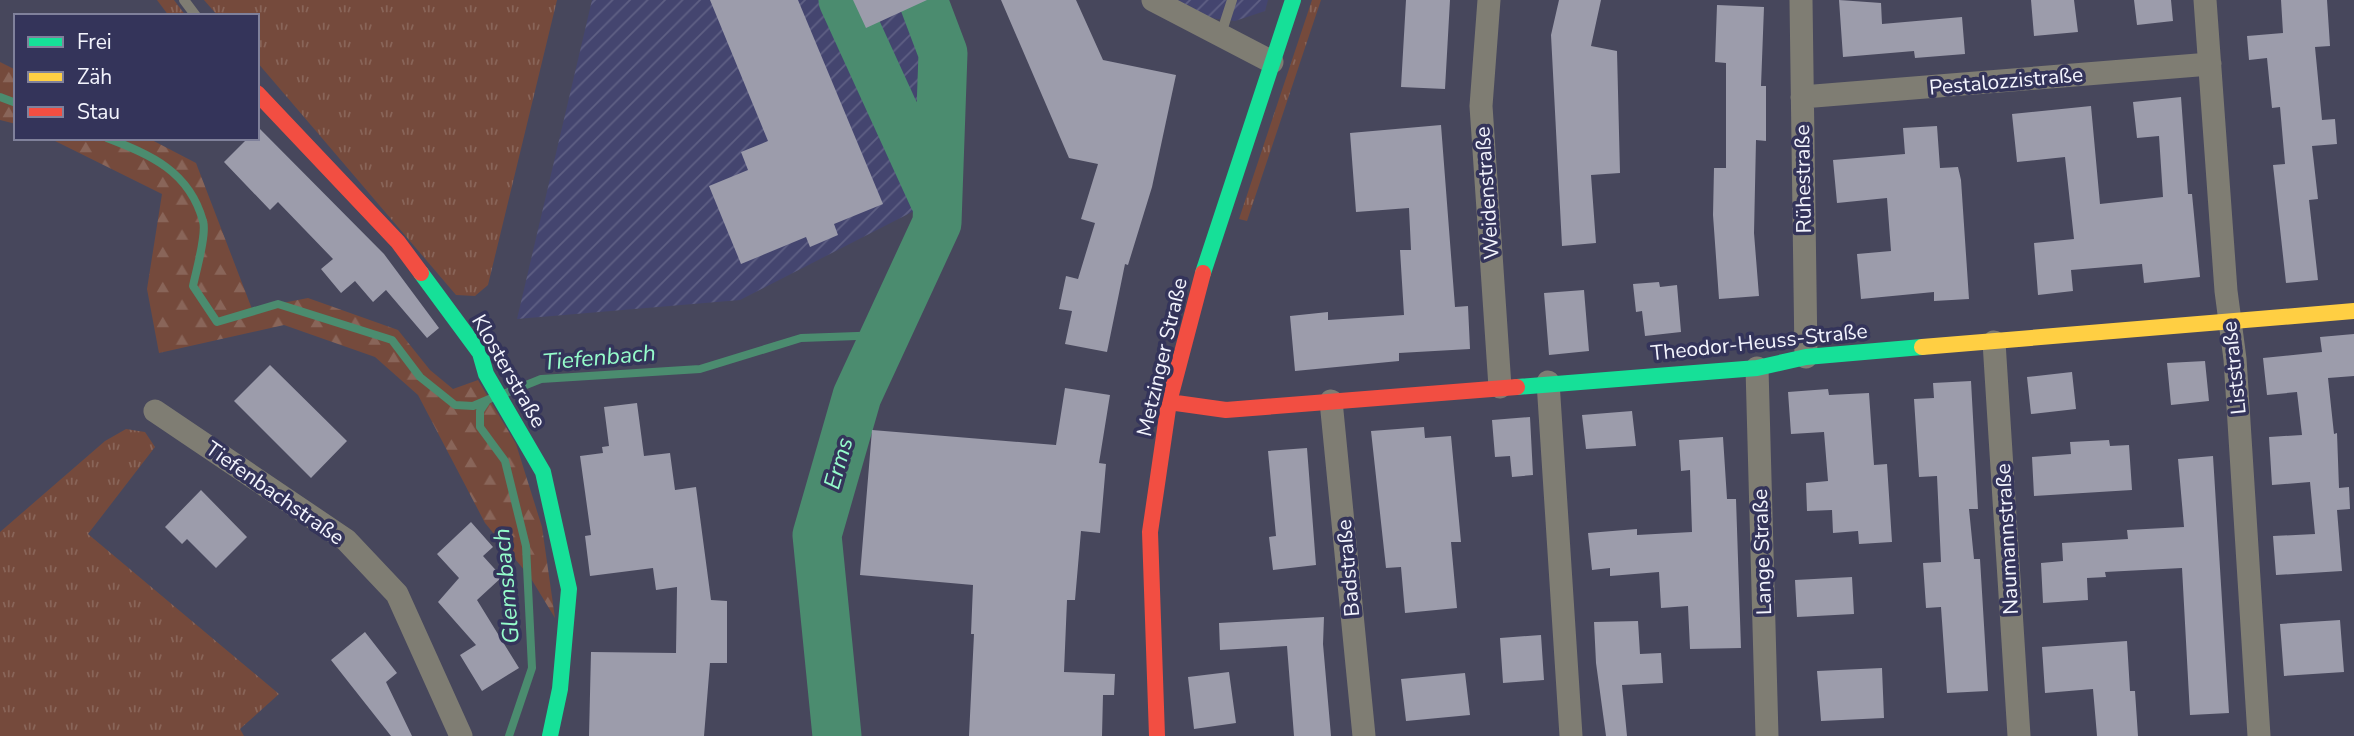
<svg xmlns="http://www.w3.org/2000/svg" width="2354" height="736" font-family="'Nunito Sans',sans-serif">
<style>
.industrial{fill:url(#industrial-furrows)}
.grass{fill:url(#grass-tufts)}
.forest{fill:url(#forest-firs)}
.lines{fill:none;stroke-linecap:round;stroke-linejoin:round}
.stream{stroke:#4b8c6f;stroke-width:8}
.river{stroke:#4b8c6f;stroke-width:49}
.building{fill:#9c9cab}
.lane{stroke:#7f7d73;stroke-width:10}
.street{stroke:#7f7d73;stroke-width:23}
.fast{stroke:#16e098;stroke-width:16}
.slow{stroke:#ffcf43;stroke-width:16}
.jam{stroke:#f24e42;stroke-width:16}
.labels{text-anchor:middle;stroke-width:7;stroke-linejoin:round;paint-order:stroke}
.street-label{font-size:21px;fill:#f3f4fd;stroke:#34345a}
.water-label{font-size:23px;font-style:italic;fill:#95fccb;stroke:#34345a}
</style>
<defs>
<pattern id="industrial-furrows" width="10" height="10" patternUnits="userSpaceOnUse" patternTransform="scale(1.75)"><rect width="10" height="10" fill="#44456f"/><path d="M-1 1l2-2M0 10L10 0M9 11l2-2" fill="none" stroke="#5f6084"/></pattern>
<pattern id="grass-tufts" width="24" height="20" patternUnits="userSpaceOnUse" patternTransform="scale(1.75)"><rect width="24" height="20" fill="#754a3c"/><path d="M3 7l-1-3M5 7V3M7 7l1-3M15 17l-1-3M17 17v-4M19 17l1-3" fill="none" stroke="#896559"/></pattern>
<pattern id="forest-firs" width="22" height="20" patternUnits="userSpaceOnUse" patternTransform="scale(1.75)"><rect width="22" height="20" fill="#754a3c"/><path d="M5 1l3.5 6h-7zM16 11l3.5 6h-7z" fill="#896559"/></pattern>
</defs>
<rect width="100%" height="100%" fill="#47475c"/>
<path class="industrial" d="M 592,0 L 916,0 L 926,22 L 916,210 L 740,300 L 517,319 Z
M 1162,0 L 1268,0 L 1265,11 L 1235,21 L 1193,16 Z"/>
<path class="grass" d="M 157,0 L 174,0 L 186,16 L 169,16 Z
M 204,0 L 557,0 L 488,285 L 475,296 L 456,295 L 257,62 L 257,16 L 218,16 Z
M 1312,0 L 1321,0 L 1247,221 L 1239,219 Z
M 126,429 L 145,432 L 155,447 L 88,534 L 279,694 L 240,729 L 244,736 L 0,736 L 0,532 L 105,441 Z"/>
<path class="forest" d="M 0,62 L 16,70 L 16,124 L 0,120 Z
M 49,138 L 148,138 L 196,163 L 252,309 L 308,298 L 398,330 L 430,370 L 453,389 L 478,380 L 516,444 L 542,527 L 555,618 L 530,577 L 485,523 L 418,395 L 375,357 L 284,325 L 159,353 L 147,289 L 162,194 Z"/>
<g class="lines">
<path class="stream" d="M 0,97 L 16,103
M 107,138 C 151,155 189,171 203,221 C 207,234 196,271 193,286 L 217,322 L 278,304 L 392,340 L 420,377 L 455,405 L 473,406 L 494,397
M 506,393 L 541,379 L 700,369 L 801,338 L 885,335
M 486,402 L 480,411 L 480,427 L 505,461 L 526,546 L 532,668 L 509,736"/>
<path class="river" d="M 843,0 L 934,199
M 837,736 L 817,535 L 857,396 L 937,223 L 943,53 L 923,0"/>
</g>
<path class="building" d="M 710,0 L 798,0 L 883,204 L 834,224 L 838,235 L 810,247 L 806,237 L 741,264 L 709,186 L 748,170 L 741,152 L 768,141 Z
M 853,0 L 927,0 L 866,28 Z
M 1001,0 L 1076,0 L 1103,60 L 1176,75 L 1152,187 L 1128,265 L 1125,264 L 1107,352 L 1065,344 L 1072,311 L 1059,309 L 1066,276 L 1078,279 L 1095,223 L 1081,219 L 1098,164 L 1069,158 Z
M 1406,0 L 1450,0 L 1445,89 L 1401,87 Z
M 1559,0 L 1601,0 L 1591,46 L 1617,51 L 1620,173 L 1591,175 L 1596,243 L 1562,246 L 1551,35 Z
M 1839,0 L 1881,3 L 1882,24 L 1962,17 L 1965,54 L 1915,58 L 1914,51 L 1843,57 Z
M 2031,0 L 2074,0 L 2078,32 L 2034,36 Z
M 2134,0 L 2171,0 L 2173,21 L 2137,25 Z
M 2281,0 L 2327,0 L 2330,46 L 2315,47 L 2322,120 L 2335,119 L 2337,144 L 2312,146 L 2318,199 L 2309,200 L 2318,280 L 2286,283 L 2273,165 L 2285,164 L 2280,107 L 2272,108 L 2267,58 L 2249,60 L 2247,36 L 2283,33 Z
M 1717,5 L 1764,7 L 1761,86 L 1766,86 L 1766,141 L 1756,140 L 1754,233 L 1759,296 L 1719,299 L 1713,215 L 1714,168 L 1726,168 L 1726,63 L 1715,62 Z
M 2181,97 L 2188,194 L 2192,194 L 2200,277 L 2144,283 L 2142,264 L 2071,270 L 2073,291 L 2038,295 L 2034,243 L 2074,239 L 2065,157 L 2017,162 L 2012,114 L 2091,106 L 2100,204 L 2163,197 L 2159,136 L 2137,138 L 2133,102 Z
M 1441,125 L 1455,307 L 1468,306 L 1470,349 L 1399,353 L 1399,361 L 1295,371 L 1290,316 L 1328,312 L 1328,320 L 1404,315 L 1400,250 L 1411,250 L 1409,208 L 1356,212 L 1350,133 Z
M 1937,126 L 1940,168 L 1958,167 L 1961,180 L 1969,299 L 1934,301 L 1934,292 L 1861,299 L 1857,254 L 1891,251 L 1887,198 L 1837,203 L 1833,160 L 1905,154 L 1903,128 Z
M 259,128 L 384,254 L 439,328 L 427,338 L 386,290 L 373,302 L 355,281 L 341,293 L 321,269 L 333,259 L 278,202 L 270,210 L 224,162 L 248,138 L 257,138 Z
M 1659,282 L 1660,287 L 1677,285 L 1681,332 L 1645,336 L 1642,311 L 1636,312 L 1633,284 Z
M 1584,290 L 1589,351 L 1549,355 L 1544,293 Z
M 2354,334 L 2354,376 L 2328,378 L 2334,434 L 2337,433 L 2339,488 L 2349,487 L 2350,509 L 2337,510 L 2342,571 L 2276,575 L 2273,536 L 2315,534 L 2310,482 L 2272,485 L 2269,437 L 2302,435 L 2297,392 L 2267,395 L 2263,358 L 2322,352 L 2320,337 Z
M 2205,361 L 2209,401 L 2171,405 L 2167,363 Z
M 270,365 L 347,441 L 311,478 L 234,401 Z
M 2072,372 L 2076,409 L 2031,414 L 2027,377 Z
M 1971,381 L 1978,509 L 1969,509 L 1974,559 L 1980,559 L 1988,691 L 1947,693 L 1941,607 L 1926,608 L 1923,563 L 1941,562 L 1937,476 L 1919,477 L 1914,399 L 1934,398 L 1933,383 Z
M 1065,388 L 1110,395 L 1099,463 L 1106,464 L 1100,533 L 1081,531 L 1075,600 L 1067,600 L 1064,672 L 1115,674 L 1114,695 L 1103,695 L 1102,736 L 969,736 L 974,634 L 971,634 L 973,585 L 860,575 L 872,430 L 1056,445 Z
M 1828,389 L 1829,395 L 1869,393 L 1874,465 L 1887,464 L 1892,542 L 1859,544 L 1858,531 L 1833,533 L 1832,510 L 1807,511 L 1806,483 L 1828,481 L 1824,432 L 1791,434 L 1788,392 Z
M 637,403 L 644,456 L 670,453 L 675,490 L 696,487 L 711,600 L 727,601 L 727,663 L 710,663 L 704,736 L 589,736 L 591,652 L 676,653 L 677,587 L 656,590 L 653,568 L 590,576 L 585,536 L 591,535 L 580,456 L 603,453 L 602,447 L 609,446 L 604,407 Z
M 1632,411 L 1636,446 L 1586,449 L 1582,415 Z
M 1530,417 L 1533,475 L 1512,477 L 1510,456 L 1495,457 L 1492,420 Z
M 1424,427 L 1425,438 L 1451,436 L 1461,542 L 1451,542 L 1457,608 L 1405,613 L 1401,567 L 1386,568 L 1371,431 Z
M 1723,437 L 1727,499 L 1736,499 L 1741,648 L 1690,649 L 1688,606 L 1661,608 L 1659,572 L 1610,576 L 1610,568 L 1592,570 L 1588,533 L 1637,529 L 1637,535 L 1692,532 L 1690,470 L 1681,471 L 1679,440 Z
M 2109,440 L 2110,446 L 2129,445 L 2132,490 L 2034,496 L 2032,457 L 2071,454 L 2070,442 Z
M 1307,448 L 1316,565 L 1273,570 L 1269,537 L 1276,536 L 1268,451 Z
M 2213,456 L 2229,713 L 2190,715 L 2182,568 L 2105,572 L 2106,577 L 2087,578 L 2088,600 L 2043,603 L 2041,563 L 2063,561 L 2062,543 L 2128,539 L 2127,530 L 2184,527 L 2178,459 Z
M 201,490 L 247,537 L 216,568 L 187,539 L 182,544 L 165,527 Z
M 471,522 L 493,547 L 483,556 L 502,577 L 477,600 L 519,668 L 482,691 L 460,655 L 476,645 L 438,602 L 459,578 L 437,554 Z
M 1852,577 L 1854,614 L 1797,617 L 1795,580 Z
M 1324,617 L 1323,644 L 1331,736 L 1294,736 L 1287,646 L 1220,650 L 1219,623 Z
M 2340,620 L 2344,672 L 2284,676 L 2280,624 Z
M 1638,621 L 1640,654 L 1661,653 L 1663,683 L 1622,685 L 1627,736 L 1606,736 L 1596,663 L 1594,622 Z
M 365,632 L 397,673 L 386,682 L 412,736 L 391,736 L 331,660 Z
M 1541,635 L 1544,680 L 1503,683 L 1500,638 Z
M 2127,641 L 2130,691 L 2135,691 L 2138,736 L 2097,736 L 2093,689 L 2045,693 L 2042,647 Z
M 1882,668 L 1884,718 L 1821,721 L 1817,671 Z
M 1229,672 L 1236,723 L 1194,729 L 1188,677 Z
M 1465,673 L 1470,715 L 1406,721 L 1401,679 Z"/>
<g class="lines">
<path class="lane" d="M 184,0 L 196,16
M 1220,37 L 1232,0"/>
<path class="street" d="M 1153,0 L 1272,62
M 1489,0 L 1481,106 L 1500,387
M 1801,0 L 1806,357
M 2205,0 L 2226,291 L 2235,359 L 2259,736
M 1802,97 L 2210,64
M 1994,342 L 2019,736
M 1757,368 L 1767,736
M 1548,382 L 1571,736
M 1331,401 L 1364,736
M 155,411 L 346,540 L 397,594 L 461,736"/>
<path class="fast" d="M 421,273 L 480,353 L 486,374 L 543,472 L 569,589 L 560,689 L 550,736
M 1203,273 L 1293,0
M 1517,387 L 1757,368 L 1806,357 L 1922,347"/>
<path class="slow" d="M 1922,347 L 2354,311"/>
<path class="jam" d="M 257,93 L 398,242 L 421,273
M 1169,402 L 1226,410 L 1517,387
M 1157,736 L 1150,532 L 1169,402 L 1203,273"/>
</g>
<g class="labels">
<g class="street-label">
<text transform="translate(2006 81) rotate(-5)" y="7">Pestalozzistraße</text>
<text transform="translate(1803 179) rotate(-91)" y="7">Rühestraße</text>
<text transform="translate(1487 193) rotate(-94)" y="7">Weidenstraße</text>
<text transform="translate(1759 342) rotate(-6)" y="7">Theodor-Heuss-Straße</text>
<text transform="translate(1162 357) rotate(-77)" y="7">Metzinger Straße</text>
<text transform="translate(2234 368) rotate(-96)" y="7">Liststraße</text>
<text transform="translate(509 371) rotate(60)" y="7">Klosterstraße</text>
<text transform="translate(275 493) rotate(35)" y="7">Tiefenbachstraße</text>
<text transform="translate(2007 539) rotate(-93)" y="7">Naumannstraße</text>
<text transform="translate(1762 552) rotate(-92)" y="7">Lange Straße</text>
<text transform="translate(1348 568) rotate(-95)" y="7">Badstraße</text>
</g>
<g class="water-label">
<text transform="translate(599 357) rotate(-5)" y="8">Tiefenbach</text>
<text transform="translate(838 463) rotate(-74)" y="8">Erms</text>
<text transform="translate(506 586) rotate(-95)" y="8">Glemsbach</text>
</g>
</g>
<rect x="14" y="14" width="245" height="126" fill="#34345a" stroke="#80819b" stroke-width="2"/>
<rect x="28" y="37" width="35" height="10" fill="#16e098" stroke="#80819b" stroke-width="2"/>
<text x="77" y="49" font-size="21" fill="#f3f4fd">Frei</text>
<rect x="28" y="72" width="35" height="10" fill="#ffcf43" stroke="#80819b" stroke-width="2"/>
<text x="77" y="84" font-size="21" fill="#f3f4fd">Zäh</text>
<rect x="28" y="107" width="35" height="10" fill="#f24e42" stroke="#80819b" stroke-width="2"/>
<text x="77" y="119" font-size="21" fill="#f3f4fd">Stau</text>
</svg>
